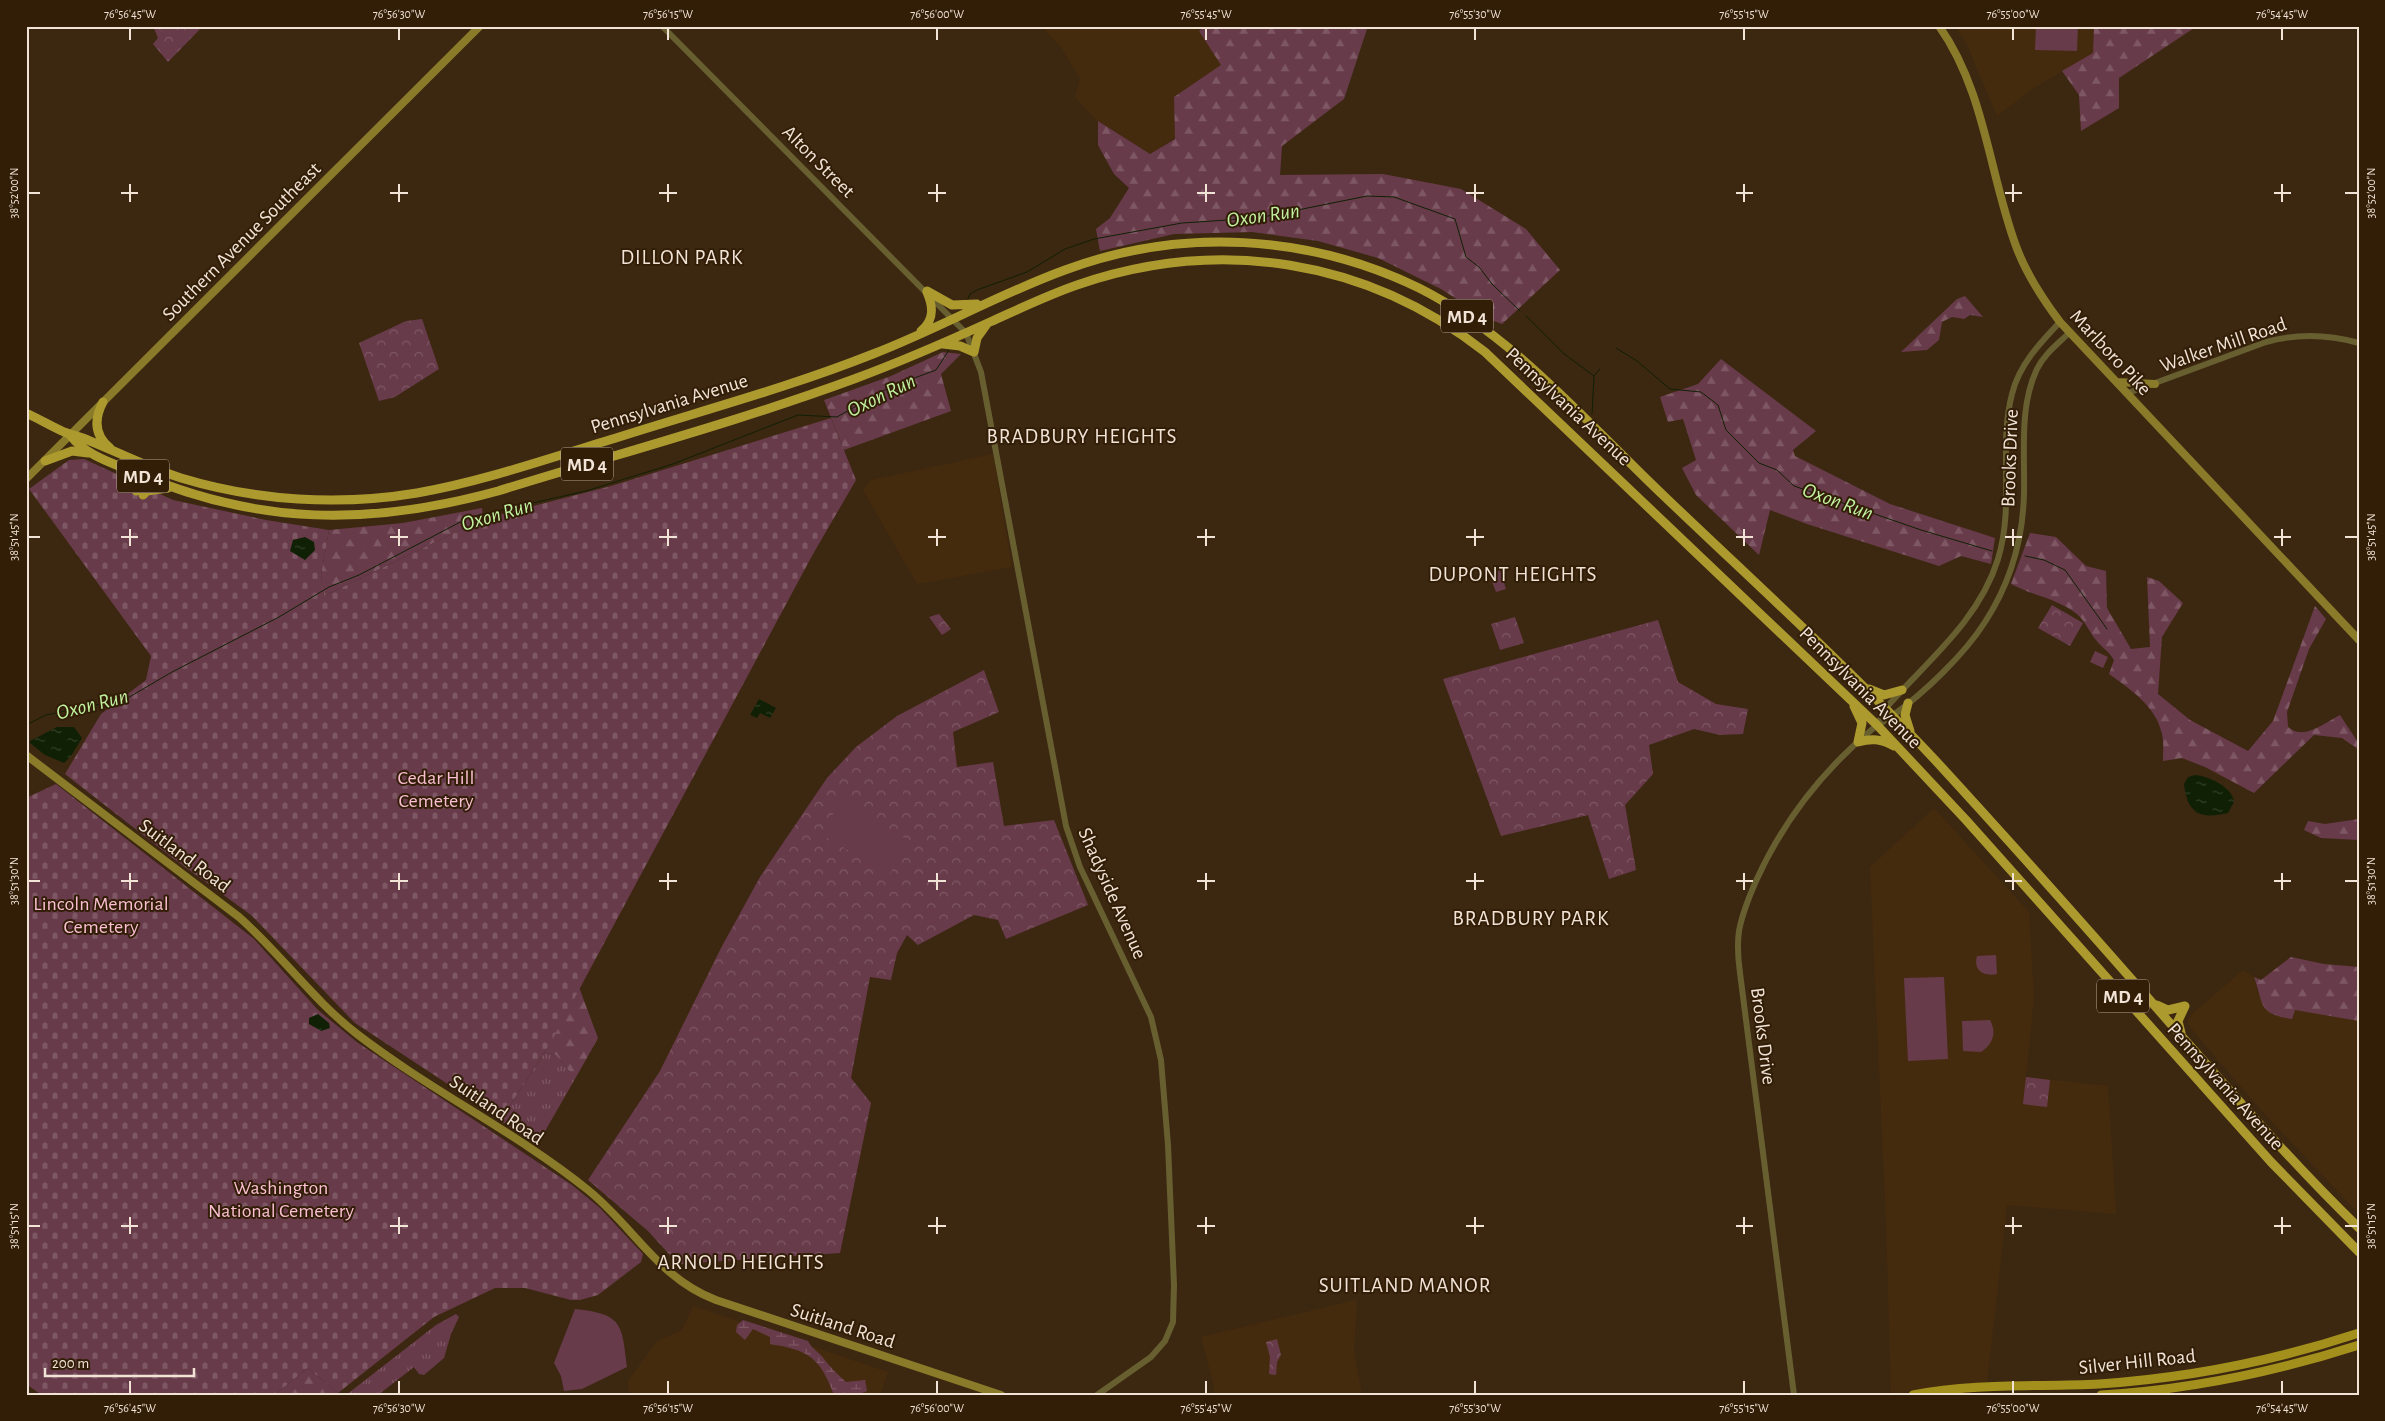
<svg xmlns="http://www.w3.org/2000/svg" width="2385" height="1421" font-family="'Alegreya Sans',sans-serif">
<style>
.built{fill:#452b0e}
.grass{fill:url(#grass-tufts)}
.forest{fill:url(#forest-firs)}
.wetland{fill:url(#wetland-marsh)}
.cemetery{fill:url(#cemetery-stones)}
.park{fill:url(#park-crowns)}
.garden{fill:#683b4b}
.water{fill:url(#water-ripples)}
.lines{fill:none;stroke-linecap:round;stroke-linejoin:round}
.stream{stroke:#102004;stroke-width:1}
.tertiary{stroke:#685f30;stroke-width:6}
.secondary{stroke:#897b29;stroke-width:8}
.primary{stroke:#a3901c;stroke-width:9}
.trunk{stroke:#ac9a2f;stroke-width:9}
.ticks{fill:none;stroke:#f1e3d6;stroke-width:2}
.labels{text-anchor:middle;stroke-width:4;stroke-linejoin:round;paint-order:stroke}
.shield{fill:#321d07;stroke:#b8a898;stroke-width:1}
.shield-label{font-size:19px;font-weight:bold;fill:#f1e3d6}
.street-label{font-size:20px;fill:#f1e3d6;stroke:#321d07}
.park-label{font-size:20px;fill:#fabfd2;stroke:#321d07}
.water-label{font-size:21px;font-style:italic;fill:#c1f29f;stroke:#321d07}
.neighbourhood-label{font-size:21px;letter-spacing:1px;fill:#f1e3d6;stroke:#321d07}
.neatline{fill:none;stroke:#f1e3d6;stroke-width:2}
.ticks-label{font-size:12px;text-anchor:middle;fill:#f1e3d6}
</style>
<defs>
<pattern id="grass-tufts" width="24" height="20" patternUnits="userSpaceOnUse" patternTransform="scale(1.25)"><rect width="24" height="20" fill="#683b4b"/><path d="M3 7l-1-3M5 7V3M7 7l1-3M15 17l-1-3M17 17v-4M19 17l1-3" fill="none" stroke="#7e5764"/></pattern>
<pattern id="forest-firs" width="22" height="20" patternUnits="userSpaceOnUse" patternTransform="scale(1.25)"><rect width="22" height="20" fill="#683b4b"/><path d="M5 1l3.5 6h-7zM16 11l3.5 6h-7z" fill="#7e5764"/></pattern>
<pattern id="wetland-marsh" width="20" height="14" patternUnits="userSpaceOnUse" patternTransform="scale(1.25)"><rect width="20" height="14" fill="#683b4b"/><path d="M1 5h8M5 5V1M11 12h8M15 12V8" fill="none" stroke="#7e5764"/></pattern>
<pattern id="cemetery-stones" width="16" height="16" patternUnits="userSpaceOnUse" patternTransform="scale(1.25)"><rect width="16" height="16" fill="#683b4b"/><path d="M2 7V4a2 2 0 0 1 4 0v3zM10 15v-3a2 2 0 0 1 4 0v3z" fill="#7e5764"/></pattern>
<pattern id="park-crowns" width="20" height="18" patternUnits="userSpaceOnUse" patternTransform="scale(1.25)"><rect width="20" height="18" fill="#683b4b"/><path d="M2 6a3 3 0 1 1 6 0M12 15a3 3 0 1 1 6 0" fill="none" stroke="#7e5764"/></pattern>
<pattern id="water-ripples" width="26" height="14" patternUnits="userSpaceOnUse" patternTransform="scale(1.25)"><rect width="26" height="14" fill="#102004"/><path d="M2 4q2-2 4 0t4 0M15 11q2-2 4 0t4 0" fill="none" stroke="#334028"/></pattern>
</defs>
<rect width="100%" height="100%" fill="#3c2711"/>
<path class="built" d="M 1041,26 L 1205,26 L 1199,31 L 1222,65 L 1174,97 L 1175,138 L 1150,154 L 1094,118 L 1075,97 L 1080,79 L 1061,47 Z
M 1955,26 L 2094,26 L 2093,53 L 2034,88 L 1997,116 L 1967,45 Z
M 993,454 L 1012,567 L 917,584 L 863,490 L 871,480 Z
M 1934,808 L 2029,912 L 2034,997 L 2026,1077 L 2108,1086 L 2116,1214 L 2007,1205 L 1987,1382 L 1935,1387 L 1891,1395 L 1886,1222 L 1870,867 Z
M 2243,970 L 2254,977 L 2258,994 L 2295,1010 L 2359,1020 L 2359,1214 L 2261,1110 L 2188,1025 L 2188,1020 L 2192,1014 Z
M 1355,1300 L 1357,1301 L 1354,1352 L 1362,1395 L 1213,1395 L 1214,1386 L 1201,1337 Z
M 693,1306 L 888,1372 L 880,1395 L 631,1395 L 628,1389 L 628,1381 L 657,1341 L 682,1330 Z"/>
<path class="grass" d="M 544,1053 L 556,1055 L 570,1072 L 579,1072 L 537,1145 L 501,1121 L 501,1119 Z
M 456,1314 L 459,1317 L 451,1334 L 444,1358 L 424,1375 L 419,1374 L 414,1367 L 378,1395 L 346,1395 L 436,1325 Z"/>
<path class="forest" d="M 1205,26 L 1368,26 L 1344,99 L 1282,146 L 1280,175 L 1383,174 L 1461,189 L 1526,229 L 1560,270 L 1502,324 L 1486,318 L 1441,289 L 1378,258 L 1318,241 L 1252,232 L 1174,234 L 1100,251 L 1096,229 L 1110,218 L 1129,188 L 1114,174 L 1098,145 L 1098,121 L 1150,154 L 1175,139 L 1174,97 L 1221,65 L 1199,31 Z
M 2094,26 L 2197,26 L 2119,78 L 2119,108 L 2081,131 L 2079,95 L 2062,71 L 2093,53 Z
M 1965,296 L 1983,317 L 1970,315 L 1964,319 L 1952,317 L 1942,322 L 1939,340 L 1927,350 L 1901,352 L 1957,299 Z
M 943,352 L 961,354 L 941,374 L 951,411 L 844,450 L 824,400 L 891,376 Z
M 1721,359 L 1816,431 L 1793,450 L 1795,456 L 1890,504 L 1995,538 L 1991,564 L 1961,556 L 1939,566 L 1807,524 L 1770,510 L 1759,555 L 1696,495 L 1682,468 L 1696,460 L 1683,419 L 1668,422 L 1660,397 L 1698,384 Z
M 482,508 L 483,519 L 324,596 L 321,575 L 329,530 L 403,523 Z
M 2030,533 L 2056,537 L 2086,566 L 2106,571 L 2107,608 L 2131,649 L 2150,647 L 2147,577 L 2159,581 L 2183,603 L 2162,637 L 2158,694 L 2190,720 L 2248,751 L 2273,721 L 2315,606 L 2326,619 L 2309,649 L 2287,712 L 2288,727 C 2304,741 2324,723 2340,715 L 2359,744 L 2359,750 L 2342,738 L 2314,735 L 2254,793 L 2205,767 L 2182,758 L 2163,761 C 2163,752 2164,742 2162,734 C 2156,706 2130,689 2109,674 L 2114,660 C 2109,651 2102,648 2096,640 C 2090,633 2085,621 2078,615 C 2059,599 2033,596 2011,584 Z
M 2359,819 L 2359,840 L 2321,838 L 2304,830 L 2308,821 L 2325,824 Z
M 2291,957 L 2324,964 L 2359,967 L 2359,1021 L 2295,1010 L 2292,1019 C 2258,1014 2264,1005 2254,977 L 2261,980 Z
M 579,987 L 598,1038 L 579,1072 L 570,1072 L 556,1055 L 544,1053 Z
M 308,1368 L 338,1393 L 335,1395 L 274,1395 Z"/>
<path class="wetland" d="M 743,1320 L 808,1341 C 812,1349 819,1352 824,1359 C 831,1368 837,1374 846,1382 L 865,1380 L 867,1391 L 857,1395 L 834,1395 C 820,1357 808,1350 770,1344 L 770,1337 L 753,1329 L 745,1340 L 736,1332 L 737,1325 Z"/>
<path class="cemetery" d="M 831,418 L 856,480 L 813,554 L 551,1042 L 501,1119 L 355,1023 L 251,915 L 170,856 L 65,774 L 101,714 L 146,680 L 151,656 L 29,489 L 69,460 L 84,459 L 173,500 L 266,520 L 329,530 L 321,575 L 324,596 L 483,519 L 611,486 Z
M 56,784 L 254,939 L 318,1010 L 358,1043 L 572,1185 L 600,1208 L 643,1254 L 641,1262 L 598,1295 L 580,1300 L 571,1300 L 525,1288 L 495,1288 L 434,1317 L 338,1393 L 308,1368 L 274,1395 L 42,1395 L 26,1384 L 26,798 Z"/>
<path class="park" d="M 153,26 L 203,26 L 168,62 L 153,44 L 158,38 Z
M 422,319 L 439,369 L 395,397 L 379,401 L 359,343 L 406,321 Z
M 2052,605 L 2083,623 L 2070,646 L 2038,628 Z
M 939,614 L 951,629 L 942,635 L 929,617 Z
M 1515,617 L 1524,643 L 1500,650 L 1491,624 Z
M 1658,620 L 1678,682 L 1716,704 L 1748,709 L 1743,734 L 1720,735 L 1694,729 L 1649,745 L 1653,774 L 1625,805 L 1636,870 L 1609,879 L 1588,815 L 1501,836 L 1443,679 Z
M 984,670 L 999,712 L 953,732 L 957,767 L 993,762 L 1004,826 L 1054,820 L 1088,905 L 1006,939 L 998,920 L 974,915 L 918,945 L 907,935 L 897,953 L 891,980 L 870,977 L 851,1078 L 871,1103 L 840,1253 L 678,1264 L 648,1231 L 588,1180 L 660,1071 L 721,948 L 760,877 L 827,778 L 856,747 L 897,716 Z
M 2026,1077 L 2050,1080 L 2047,1107 L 2023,1104 Z
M 1277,1339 L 1281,1355 L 1277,1362 L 1276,1375 L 1269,1374 L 1270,1357 L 1266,1342 Z"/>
<path class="garden" d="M 2036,26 L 2078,26 L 2077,51 L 2035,50 Z
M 1500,570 L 1506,589 L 1496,592 L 1489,574 Z
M 2095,651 L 2108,657 L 2103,668 L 2090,662 Z
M 891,782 L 903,782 L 903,802 L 890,801 Z
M 842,800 L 909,841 L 889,875 L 821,834 Z
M 1996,955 L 1997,974 C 1983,977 1973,970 1977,956 Z
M 1944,977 L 1948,1059 L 1908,1061 L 1904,978 Z
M 1990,1020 C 1997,1033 1993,1044 1981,1052 L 1963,1051 L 1962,1021 Z
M 575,1309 C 622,1314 622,1323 627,1367 L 582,1389 L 564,1391 L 561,1376 L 554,1363 Z"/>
<path class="water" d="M 305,537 L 314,542 L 315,550 L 305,560 L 290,551 L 293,540 Z
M 759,699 L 776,708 L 770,718 L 760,713 L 757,718 L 750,715 Z
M 57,727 L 74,727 L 82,738 L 71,756 L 64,763 L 45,755 L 30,743 L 30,741 Z
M 2195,775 C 2208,776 2233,787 2234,802 L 2228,813 C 2200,820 2187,813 2184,784 L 2188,777 Z
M 318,1014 L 329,1023 L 330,1028 L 321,1031 L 309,1024 L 309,1018 Z"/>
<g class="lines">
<path class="stream" d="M 967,301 L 970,294 L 977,290 L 1027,272 L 1065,249 L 1094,239 L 1182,223 L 1258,218 L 1367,196 L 1394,197 L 1455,219 L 1466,257 L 1479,267 L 1492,284 L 1520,311
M 1526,316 L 1563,353 L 1594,376 L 1592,414
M 1616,348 L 1637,361 L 1670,389 L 1701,392 L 1718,405 L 1726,430 L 1759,463 L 1777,470 L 1794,486 L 1921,530 L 1992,551
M 1594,376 L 1600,369
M 2025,556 L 2044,560 L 2065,570 L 2107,629
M 26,725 L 46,715 L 126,699 L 172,672 L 279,617 L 329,587 L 359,575 L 470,517 L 586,491 L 673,464 L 798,415 L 837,417 L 890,387 L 936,370 L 949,350"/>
<path class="tertiary" d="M 662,26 L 966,333 L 981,372 L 1066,826 L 1080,867 L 1151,1017 L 1161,1060 L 1168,1145 L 1174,1285 L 1173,1322 L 1165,1341 L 1151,1357 L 1097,1395
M 2128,393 L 2266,342 C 2298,333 2327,334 2359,343
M 1878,724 L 1885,709 C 1926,662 1979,621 1998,559 C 2015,503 1998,447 2012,394 C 2019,365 2040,343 2060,322
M 1794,1395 L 1740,973 C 1738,959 1737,945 1739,931 C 1742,914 1749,897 1756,881 C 1783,821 1825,768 1876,726 C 1881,722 1887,720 1892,716 C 1924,693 1964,655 1985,622 C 2011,582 2023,540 2024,493 C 2025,452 2019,407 2037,369 C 2044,354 2058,344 2070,332"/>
<path class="secondary" d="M 1939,26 C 1985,91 1989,173 2016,246 C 2026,274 2042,298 2060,322 L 2359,640
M 2117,382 L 2155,384
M 26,479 L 480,26
M 26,755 L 239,917 C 281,954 313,1000 357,1034 C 431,1091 516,1132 588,1190 C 634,1227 658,1278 716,1300 L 1001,1395"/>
<path class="primary" d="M 1913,1395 C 1974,1383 2037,1387 2099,1384 C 2188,1378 2274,1361 2359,1333
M 2101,1395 C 2189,1390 2275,1372 2359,1345"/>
<path class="trunk" d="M 927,291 L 952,305 L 977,304
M 921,331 C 935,320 933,306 927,292
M 943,344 L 960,346 L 974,352 L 977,338 L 987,324
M 103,402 C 94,419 94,435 110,448
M 26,413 C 39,419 51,426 64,432 C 72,435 82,437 90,441 C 120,453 149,468 181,478 C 257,501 339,506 417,493 C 485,481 553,457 619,437 C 704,410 790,387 873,354 C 938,329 999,294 1065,270 C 1181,227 1308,234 1419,288 C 1513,335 1589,425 1664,496 C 1755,583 1849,668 1935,760 C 2014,846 2092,934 2169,1022 C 2231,1092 2292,1163 2359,1228
M 70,435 C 85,455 112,463 134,472 C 258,526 370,526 498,491 C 617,454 737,422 854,379 C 900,362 946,342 990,322 C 1019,309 1048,295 1077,285 C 1219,236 1367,259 1485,352 L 1877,725 L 1966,820 L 2271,1162 L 2359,1252
M 45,461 L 72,451 L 88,453
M 122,470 L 127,474 L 136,491
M 143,495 L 147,491 L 168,488
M 1869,689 L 1884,695 L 1902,690
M 1908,703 L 1905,715 L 1910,731
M 1854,706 L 1862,723 L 1858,742
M 1858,742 C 1872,738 1881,739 1894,746
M 2157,1005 L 2168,1010 L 2185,1006
M 2181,1033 L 2178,1021 L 2185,1006"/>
</g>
<path class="ticks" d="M 130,28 L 130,40M 399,28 L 399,40M 668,28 L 668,40M 937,28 L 937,40M 1206,28 L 1206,40M 1475,28 L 1475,40M 1744,28 L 1744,40M 2013,28 L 2013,40M 2282,28 L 2282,40M 130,184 L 130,202M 399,184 L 399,202M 668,184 L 668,202M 937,184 L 937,202M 1206,184 L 1206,202M 1475,184 L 1475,202M 1744,184 L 1744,202M 2013,184 L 2013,202M 2282,184 L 2282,202M 28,193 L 40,193M 121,193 L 138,193M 390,193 L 408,193M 659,193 L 677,193M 928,193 L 946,193M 1197,193 L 1215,193M 1466,193 L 1484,193M 1736,193 L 1753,193M 2005,193 L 2022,193M 2274,193 L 2291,193M 2345,193 L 2358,193M 130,529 L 130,546M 399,529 L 399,546M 668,529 L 668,546M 937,529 L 937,546M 1206,529 L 1206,546M 1475,529 L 1475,546M 1744,529 L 1744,546M 2013,529 L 2013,546M 2282,529 L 2282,546M 28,537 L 40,537M 121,537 L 138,537M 390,537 L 408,537M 659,537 L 677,537M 928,537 L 946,537M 1197,537 L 1215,537M 1466,537 L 1484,537M 1736,537 L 1753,537M 2005,537 L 2022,537M 2274,537 L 2291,537M 2345,537 L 2358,537M 130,873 L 130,890M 399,873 L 399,890M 668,873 L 668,890M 937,873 L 937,890M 1206,873 L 1206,890M 1475,873 L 1475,890M 1744,873 L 1744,890M 2013,873 L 2013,890M 2282,873 L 2282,890M 28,881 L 40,881M 121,881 L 138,881M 390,881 L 408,881M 659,881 L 677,881M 928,881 L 946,881M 1197,881 L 1215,881M 1466,881 L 1484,881M 1736,881 L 1753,881M 2005,881 L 2022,881M 2274,881 L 2291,881M 2345,881 L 2358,881M 130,1217 L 130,1234M 399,1217 L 399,1234M 668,1217 L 668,1234M 937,1217 L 937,1234M 1206,1217 L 1206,1234M 1475,1217 L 1475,1234M 1744,1217 L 1744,1234M 2013,1217 L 2013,1234M 2282,1217 L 2282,1234M 28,1226 L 40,1226M 121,1226 L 138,1226M 390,1226 L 408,1226M 659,1226 L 677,1226M 928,1226 L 946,1226M 1197,1226 L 1215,1226M 1466,1226 L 1484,1226M 1736,1226 L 1753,1226M 2005,1226 L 2022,1226M 2274,1226 L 2291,1226M 2345,1226 L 2358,1226M 130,1381 L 130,1394M 399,1381 L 399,1394M 668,1381 L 668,1394M 937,1381 L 937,1394M 1206,1381 L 1206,1394M 1475,1381 L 1475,1394M 1744,1381 L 1744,1394M 2013,1381 L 2013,1394M 2282,1381 L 2282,1394"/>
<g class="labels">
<g class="shield">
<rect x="1441" y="299.5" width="52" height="33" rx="4"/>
<rect x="561" y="447.5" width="52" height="33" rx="4"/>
<rect x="117" y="459.5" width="52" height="33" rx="4"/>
<rect x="2097" y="979.5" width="52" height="33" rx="4"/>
</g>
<g class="shield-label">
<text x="1467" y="323">MD 4</text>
<text x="587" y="471">MD 4</text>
<text x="143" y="483">MD 4</text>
<text x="2123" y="1003">MD 4</text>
</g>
<g class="street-label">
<text transform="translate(819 161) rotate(45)" y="7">Alton Street</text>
<text transform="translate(241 241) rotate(-45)" y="7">Southern Avenue Southeast</text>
<text transform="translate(2223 344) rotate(-19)" y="7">Walker Mill Road</text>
<text transform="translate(2111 352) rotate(47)" y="7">Marlboro Pike</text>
<text transform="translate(669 403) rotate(-17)" y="7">Pennsylvania Avenue</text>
<text transform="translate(1569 406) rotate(43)" y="7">Pennsylvania Avenue</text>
<text transform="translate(2009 458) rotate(-88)" y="7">Brooks Drive</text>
<text transform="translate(1861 687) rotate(45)" y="7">Pennsylvania Avenue</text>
<text transform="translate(185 855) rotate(37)" y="7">Suitland Road</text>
<text transform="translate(1113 893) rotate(66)" y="7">Shadyside Avenue</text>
<text transform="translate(1764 1036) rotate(83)" y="7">Brooks Drive</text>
<text transform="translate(2226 1086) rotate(48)" y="7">Pennsylvania Avenue</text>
<text transform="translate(497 1109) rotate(34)" y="7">Suitland Road</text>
<text transform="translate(843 1325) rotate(18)" y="7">Suitland Road</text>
<text transform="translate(2137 1361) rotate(-6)" y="7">Silver Hill Road</text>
</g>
<g class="park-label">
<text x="436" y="784">Cedar Hill<tspan x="436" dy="23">Cemetery</tspan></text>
<text x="101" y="910">Lincoln Memorial<tspan x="101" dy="23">Cemetery</tspan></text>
<text x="281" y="1194">Washington<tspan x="281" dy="23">National Cemetery</tspan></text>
</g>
<g class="water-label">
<text transform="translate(1263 215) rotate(-8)" y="7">Oxon Run</text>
<text transform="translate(881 395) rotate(-26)" y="7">Oxon Run</text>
<text transform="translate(1838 501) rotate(20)" y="7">Oxon Run</text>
<text transform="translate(497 514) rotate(-16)" y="7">Oxon Run</text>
<text transform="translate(92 704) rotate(-14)" y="7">Oxon Run</text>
</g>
<g class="neighbourhood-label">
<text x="682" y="264">DILLON PARK</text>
<text x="1082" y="443">BRADBURY HEIGHTS</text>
<text x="1513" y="581">DUPONT HEIGHTS</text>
<text x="1531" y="925">BRADBURY PARK</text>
<text x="741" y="1269">ARNOLD HEIGHTS</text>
<text x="1405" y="1292">SUITLAND MANOR</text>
</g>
</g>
<rect width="2385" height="1421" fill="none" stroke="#321d07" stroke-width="55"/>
<path d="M45 1368v8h149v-8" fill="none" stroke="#f1e3d6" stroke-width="2.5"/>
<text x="52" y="1368" font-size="15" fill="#f1e3d6" stroke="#321d07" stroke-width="4" paint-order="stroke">200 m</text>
<rect x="28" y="28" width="2330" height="1366" class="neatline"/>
<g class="ticks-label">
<text x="130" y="18">76°56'45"W</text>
<text x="399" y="18">76°56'30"W</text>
<text x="668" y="18">76°56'15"W</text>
<text x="937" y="18">76°56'00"W</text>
<text x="1206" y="18">76°55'45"W</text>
<text x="1475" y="18">76°55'30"W</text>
<text x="1744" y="18">76°55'15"W</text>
<text x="2013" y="18">76°55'00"W</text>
<text x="2282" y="18">76°54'45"W</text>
<text transform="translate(14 193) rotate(-90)" y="4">38°52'00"N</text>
<text transform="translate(2371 193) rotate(-90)" y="4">38°52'00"N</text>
<text transform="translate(14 537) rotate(-90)" y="4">38°51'45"N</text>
<text transform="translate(2371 537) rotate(-90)" y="4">38°51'45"N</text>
<text transform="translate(14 881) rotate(-90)" y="4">38°51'30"N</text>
<text transform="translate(2371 881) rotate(-90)" y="4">38°51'30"N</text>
<text transform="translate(14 1226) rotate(-90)" y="4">38°51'15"N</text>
<text transform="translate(2371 1226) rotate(-90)" y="4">38°51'15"N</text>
<text x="130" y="1412">76°56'45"W</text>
<text x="399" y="1412">76°56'30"W</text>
<text x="668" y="1412">76°56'15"W</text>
<text x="937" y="1412">76°56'00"W</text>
<text x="1206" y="1412">76°55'45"W</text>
<text x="1475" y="1412">76°55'30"W</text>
<text x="1744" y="1412">76°55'15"W</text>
<text x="2013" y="1412">76°55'00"W</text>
<text x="2282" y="1412">76°54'45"W</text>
</g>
</svg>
